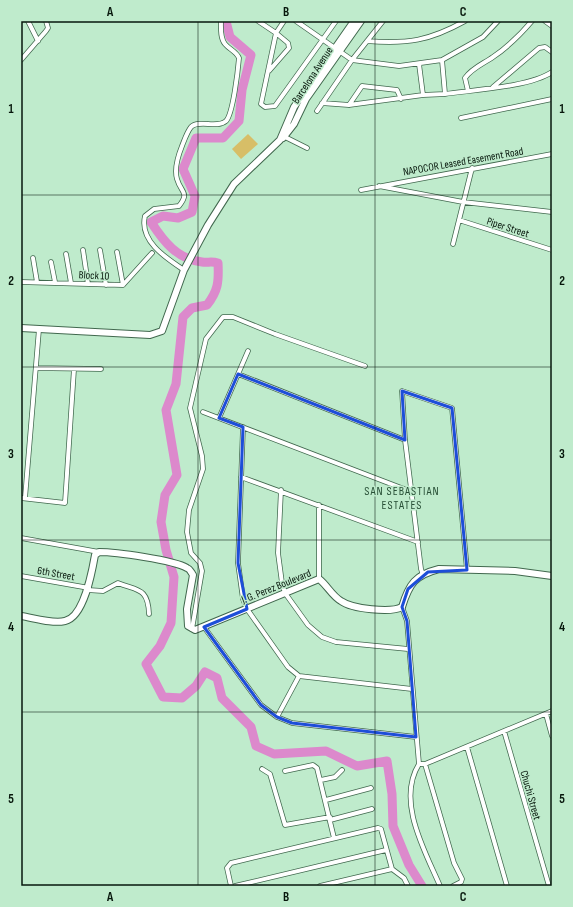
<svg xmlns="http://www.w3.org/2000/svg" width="573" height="907" font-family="'Sofia Sans Condensed',sans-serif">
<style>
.green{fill:#d7be67}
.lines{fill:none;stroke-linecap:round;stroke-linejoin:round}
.river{stroke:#dc89cc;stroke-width:9}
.street-casing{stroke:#41684e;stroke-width:5.5}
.secondary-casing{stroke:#41684e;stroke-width:8}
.street{stroke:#fff;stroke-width:4}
.secondary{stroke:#fff;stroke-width:6}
.marked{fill:none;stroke:#1d4ed8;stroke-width:3;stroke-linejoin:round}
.grid{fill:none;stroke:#07170c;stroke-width:1;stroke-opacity:0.55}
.labels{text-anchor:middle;stroke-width:3;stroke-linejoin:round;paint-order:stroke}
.street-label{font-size:11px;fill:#07170c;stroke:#bfebcc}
.neighbourhood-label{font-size:12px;letter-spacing:1px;fill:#284f36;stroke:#bfebcc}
.neatline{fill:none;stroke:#07170c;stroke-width:1.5}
.grid-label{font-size:13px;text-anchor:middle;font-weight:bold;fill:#07170c}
</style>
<rect width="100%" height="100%" fill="#bfebcc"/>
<path class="green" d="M 248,134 L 258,144 L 241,159 L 232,149 Z"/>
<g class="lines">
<path class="river" d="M 226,21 L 230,37 L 251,55 L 242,90 L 239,121 L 223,138 L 196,138 L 183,169 L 195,196 L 192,212 L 178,218 L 163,216 L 151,222 C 164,242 177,259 202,262 C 208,263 211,261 218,263 C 219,282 218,291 207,305 L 192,308 L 183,317 L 176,384 L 166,410 L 177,475 L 165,495 L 161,522 L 166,550 L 174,577 L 171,623 L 160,646 L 146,664 L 163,697 L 182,698 L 196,686 L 205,672 L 217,678 L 222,698 L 251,727 L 256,746 L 274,754 L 326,751 L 357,766 L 387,761 L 392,794 L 393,826 L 409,865 L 422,886"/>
<defs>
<path id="street" d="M 28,21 L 38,41
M 258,21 L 276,33 L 261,104 L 265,107 L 275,106 L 336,21
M 296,21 L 352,60 L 399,66 L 442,60 L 483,37 L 498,21
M 545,21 L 552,26
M 367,41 C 408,44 429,41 465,21
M 21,60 L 46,31 L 48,28 L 46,21
M 442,60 L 445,94 C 472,90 530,87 552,72
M 269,71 L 289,48 L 288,43 L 276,33 L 284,21
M 493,87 L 539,48 L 545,47 L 552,52
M 468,91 L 465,78 C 472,68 483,64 493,57 C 508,47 520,35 532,21
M 423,95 L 445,94
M 322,103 L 349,105 L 423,95 L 419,64
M 349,105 L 362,86 L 397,90 L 401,99
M 317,111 L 352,60 L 383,21
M 461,118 L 552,99
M 283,136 L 307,148
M 379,186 L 463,202 L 552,212
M 361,190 L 552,154
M 459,220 L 552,250
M 453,244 L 472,168
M 83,250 L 88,284
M 100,250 L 106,285
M 117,252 L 123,285
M 66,254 L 71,283
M 33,258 L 37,282
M 51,262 L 55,282
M 184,270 C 166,258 139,241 145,216 L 154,209 L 179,206 C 190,192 181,193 177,179 C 174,169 178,156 182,146 C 184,141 187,132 191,127 C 199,119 217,129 226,121 C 233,114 238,70 239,58 C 236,51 230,50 225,44 C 220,38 221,28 221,21
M 21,282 L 123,285 L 152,253
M 36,368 L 101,369
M 238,374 L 405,440
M 203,412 L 412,492
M 219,418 L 248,351
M 243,427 L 238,563 L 243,599 L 247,609 L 288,667 L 299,676 L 412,689
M 241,477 L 418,542
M 281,490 L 278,553 L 282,583 L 285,593 L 308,625 L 322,637 L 336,642 L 408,649
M 21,498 L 65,503 L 74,369
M 25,498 L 39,329
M 21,538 L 99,552
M 423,575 L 421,569 L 405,440 L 402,391 L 452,408 L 467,570
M 21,576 L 89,588
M 319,579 L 319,505
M 88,590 L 103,591 L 118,583 C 137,591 148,587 149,614
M 402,607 L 407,621 L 419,764
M 204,627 L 261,705 L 277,717 L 292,723 L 416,737
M 192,629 L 202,571 L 200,563 L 191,553 L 187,532 L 189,510 L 203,469 L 202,456 L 190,408 L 206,339 L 223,317 L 233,317 L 275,334 L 365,366
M 546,714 L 552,736
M 277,717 L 299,676
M 504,731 L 549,886
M 467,747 L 507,886
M 419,764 L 425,764 L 552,711
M 419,764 C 396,801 425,851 440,886
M 425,764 L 454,863 L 462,879 L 461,882 L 453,886
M 262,769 L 270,774 L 285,825 L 330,817
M 285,771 L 313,765 L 317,768 L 334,838
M 321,780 L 335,777 L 342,770
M 326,800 L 371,788
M 330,820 L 372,809
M 392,869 L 404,878 L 408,886
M 231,886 L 227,868 L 231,863 L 378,828 L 381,829 L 392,869 L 320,886
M 235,886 L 386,850"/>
<path id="secondary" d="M 283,138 L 294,124 L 306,99 L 361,21
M 21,328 L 150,335 L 162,331 L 184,270 L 208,225 L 234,184 L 280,140 L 294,107 L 354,21
M 21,616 C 34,618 52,624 65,621 C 84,617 92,572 95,555 L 99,552 C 115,552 174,560 187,568 C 190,569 191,572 193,575 L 187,609 L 188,626 L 195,630 L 319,579 C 327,585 332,596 341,601 C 352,609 391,613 402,607 C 409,584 415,575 439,569 L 515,571 L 552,576"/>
</defs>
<use href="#street" class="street-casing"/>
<use href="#secondary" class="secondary-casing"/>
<use href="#street" class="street"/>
<use href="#secondary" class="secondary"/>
</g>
<path class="marked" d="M 238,374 L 405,440 L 402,391 L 452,408 L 467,570 L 428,572 L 408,589 L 402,607 L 407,621 L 416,737 L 292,723 L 277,717 L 261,705 L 204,627 L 247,609 L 238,563 L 243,427 L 219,418 Z"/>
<path class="grid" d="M 198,21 L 198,886M 375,21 L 375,886M 21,195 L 552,195M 21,367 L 552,367M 21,540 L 552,540M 21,712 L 552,712"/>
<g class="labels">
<g class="street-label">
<text transform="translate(312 75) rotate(-57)" y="4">Barcelona Avenue</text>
<text transform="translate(463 161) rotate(-10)" y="4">NAPOCOR Leased Easement Road</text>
<text transform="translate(508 227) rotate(18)" y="4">Piper Street</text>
<text transform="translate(94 275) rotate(3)" y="4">Block 10</text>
<text transform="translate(56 573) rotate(10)" y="4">6th Street</text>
<text transform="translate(276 586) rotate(-22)" y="4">J. G. Perez Boulevard</text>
<text transform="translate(531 795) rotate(74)" y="4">Chuchi Street</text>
</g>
<g class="neighbourhood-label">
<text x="402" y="495">SAN SEBASTIAN<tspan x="402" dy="14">ESTATES</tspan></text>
</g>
</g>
<rect width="573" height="907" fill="none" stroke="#bfebcc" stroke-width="44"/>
<rect x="22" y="22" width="529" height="863" class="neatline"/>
<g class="grid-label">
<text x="110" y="16">A</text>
<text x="286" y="16">B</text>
<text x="463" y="16">C</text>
<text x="11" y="113">1</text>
<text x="562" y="113">1</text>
<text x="11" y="285">2</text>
<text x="562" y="285">2</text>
<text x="11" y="458">3</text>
<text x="562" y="458">3</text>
<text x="11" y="631">4</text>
<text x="562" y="631">4</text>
<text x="11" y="803">5</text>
<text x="562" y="803">5</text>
<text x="110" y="901">A</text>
<text x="286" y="901">B</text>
<text x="463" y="901">C</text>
</g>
</svg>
